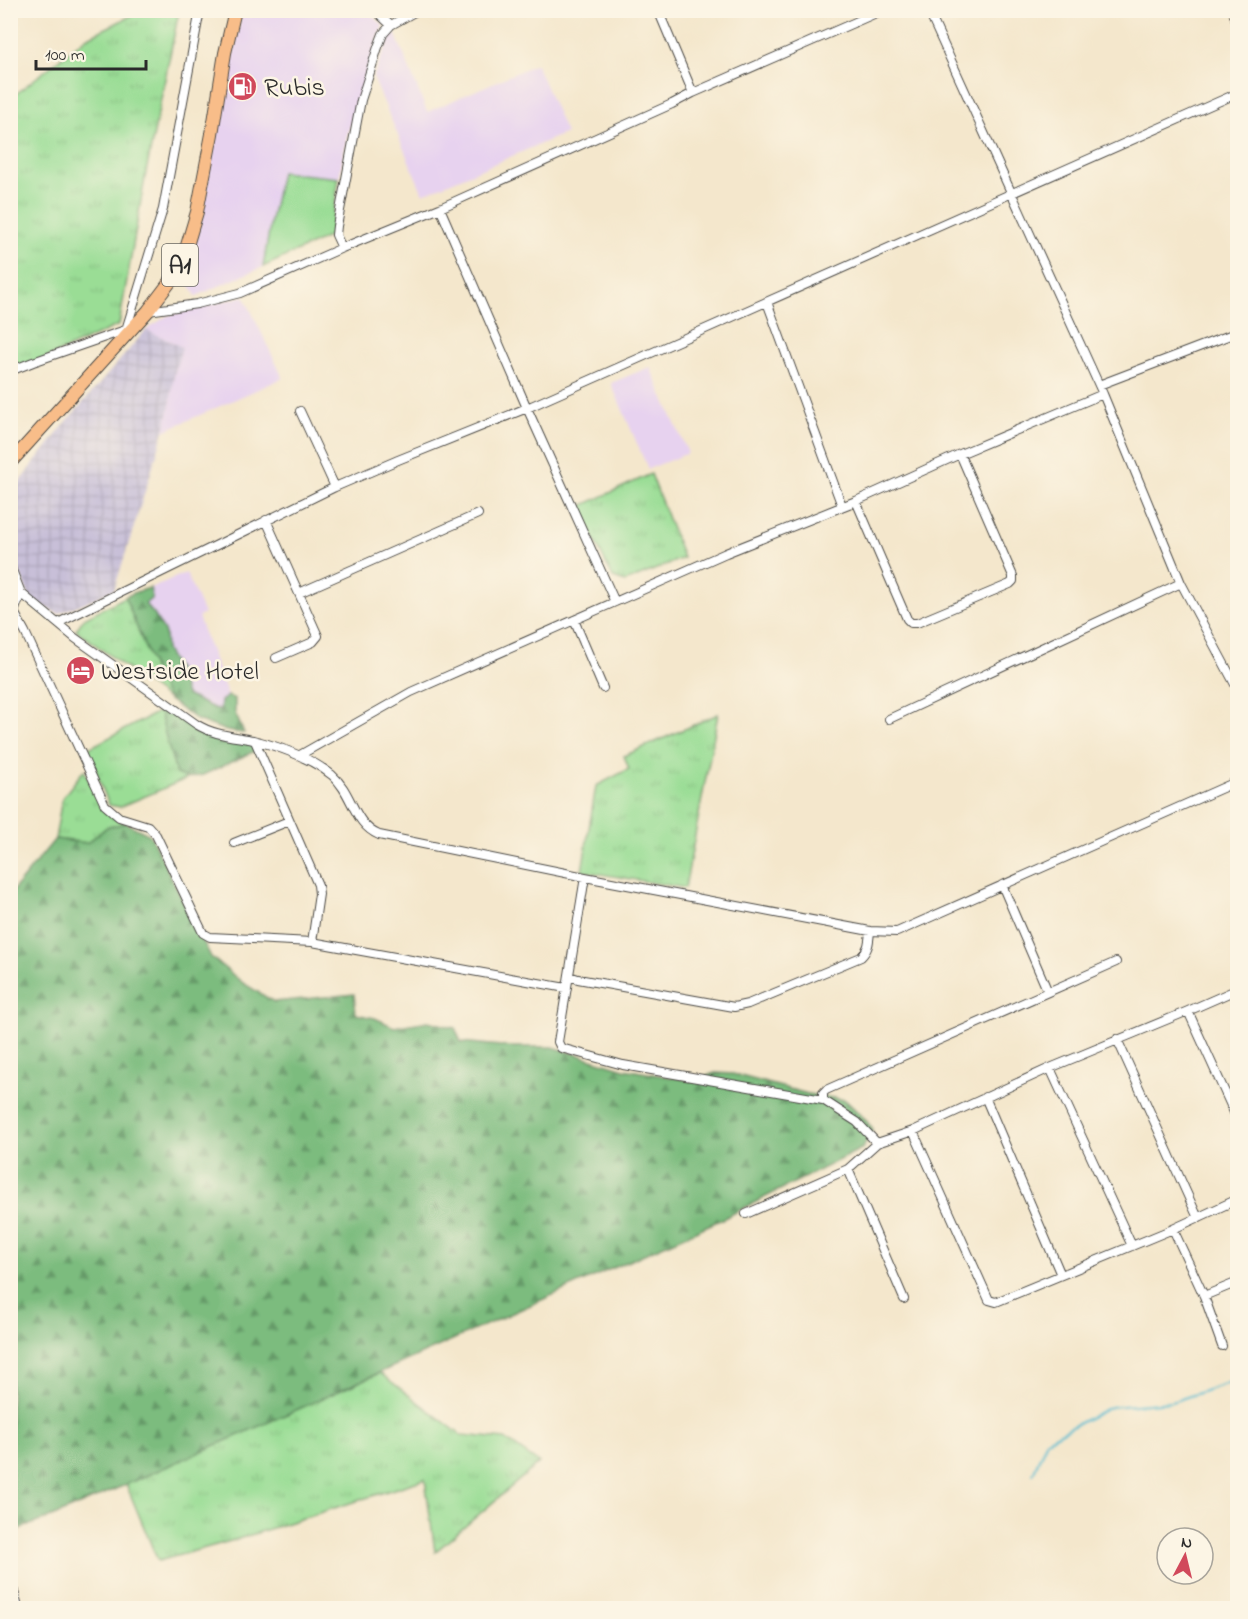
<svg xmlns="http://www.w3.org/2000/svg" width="1248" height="1619" font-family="'Indie Flower',sans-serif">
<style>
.built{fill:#e7d2ef}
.industrial{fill:url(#industrial-grid)}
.grass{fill:url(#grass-tufts);stroke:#628460;stroke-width:1.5}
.forest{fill:url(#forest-firs);stroke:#537454;stroke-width:1.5}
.garden{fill:#9add95;stroke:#628460;stroke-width:1.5}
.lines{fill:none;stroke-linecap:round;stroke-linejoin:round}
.stream{stroke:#53bbd1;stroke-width:2}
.minor-casing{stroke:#494743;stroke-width:10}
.highway-casing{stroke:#494743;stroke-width:14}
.minor{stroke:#fff;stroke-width:8}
.highway{stroke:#f8bd89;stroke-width:12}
.labels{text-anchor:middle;stroke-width:5;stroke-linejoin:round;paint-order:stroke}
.shield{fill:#fcf5e5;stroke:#6a6863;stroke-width:1.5}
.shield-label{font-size:24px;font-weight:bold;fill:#2b2b2b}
.poi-label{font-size:26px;fill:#2b2b2b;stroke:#fcf5e5;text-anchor:start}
</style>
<defs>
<pattern id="industrial-grid" width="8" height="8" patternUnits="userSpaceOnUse" patternTransform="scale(1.5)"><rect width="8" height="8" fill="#c8bfd8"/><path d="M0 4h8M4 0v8" fill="none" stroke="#aca4ba"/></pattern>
<pattern id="grass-tufts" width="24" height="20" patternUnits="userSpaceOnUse" patternTransform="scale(1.5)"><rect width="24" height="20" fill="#9add95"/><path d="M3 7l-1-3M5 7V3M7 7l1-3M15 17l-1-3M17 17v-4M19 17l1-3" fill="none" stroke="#85be81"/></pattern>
<pattern id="forest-firs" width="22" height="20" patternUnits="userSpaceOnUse" patternTransform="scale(1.5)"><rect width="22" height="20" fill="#7bbc7e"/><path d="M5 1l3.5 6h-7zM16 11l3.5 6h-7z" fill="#659967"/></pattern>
</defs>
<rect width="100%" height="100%" fill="#fcf5e5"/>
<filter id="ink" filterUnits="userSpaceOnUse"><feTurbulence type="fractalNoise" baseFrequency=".0167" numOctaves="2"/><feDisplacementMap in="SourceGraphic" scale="12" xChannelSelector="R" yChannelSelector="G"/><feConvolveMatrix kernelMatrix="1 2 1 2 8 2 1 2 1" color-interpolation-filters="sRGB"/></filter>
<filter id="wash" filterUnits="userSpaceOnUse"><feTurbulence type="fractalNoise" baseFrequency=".008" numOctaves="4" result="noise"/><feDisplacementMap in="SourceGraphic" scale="24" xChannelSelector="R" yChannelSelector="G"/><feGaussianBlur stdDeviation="1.35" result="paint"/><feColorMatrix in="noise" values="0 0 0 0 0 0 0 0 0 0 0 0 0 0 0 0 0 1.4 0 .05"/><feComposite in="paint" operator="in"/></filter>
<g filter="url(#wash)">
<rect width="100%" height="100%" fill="#f4e7cc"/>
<path class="built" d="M 242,11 L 367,11 L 383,25 L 347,136 L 339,178 L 281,172 L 263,267 L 196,296 L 183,273 L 196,234 Z
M 395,33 L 427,112 L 536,64 L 566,133 L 423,194 L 373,77 L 390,37 Z
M 244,296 L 283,378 L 164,431 L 170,405 L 174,374 L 182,347 L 146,330 L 167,316 Z
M 650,367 L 688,453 L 648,469 L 611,383 Z
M 186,573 L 204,614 L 198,617 L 228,696 L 221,701 L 221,712 L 186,695 L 177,669 L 166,650 L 165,633 L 145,604 L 152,598 L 150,588 Z"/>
<path class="industrial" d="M 146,330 L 182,347 L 174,374 L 170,405 L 164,431 L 114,590 L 58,614 L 30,599 L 11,551 L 10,494 L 67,421 Z"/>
<path class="grass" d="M 141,11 L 179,11 L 146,172 L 119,325 L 11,374 L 11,98 L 86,38 Z
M 651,474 L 683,558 L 625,582 L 613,578 L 579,507 Z
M 125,597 L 158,680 L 169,700 L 76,630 L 84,618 Z
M 160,711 C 164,732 171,753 176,774 L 188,778 L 120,807 L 109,805 L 87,749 Z
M 718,714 L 685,888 L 582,871 L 596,786 L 629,769 L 624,756 Z
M 84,770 L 104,812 L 126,823 L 107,827 L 87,843 L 55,839 L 62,798 Z
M 380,1373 L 461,1435 L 505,1439 L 539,1463 L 435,1552 L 425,1479 L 238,1539 L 158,1561 L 126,1484 Z"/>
<path class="forest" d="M 150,588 L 152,598 L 145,604 L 154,614 L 165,633 L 166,650 L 177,669 L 186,695 L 220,711 L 221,701 L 228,696 L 235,699 L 235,713 L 244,733 L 227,731 L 197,720 L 169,700 L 158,680 L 125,597 L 136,592 Z
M 167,710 L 204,735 L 252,743 L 255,751 L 203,775 L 188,778 L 176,774 C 171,753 164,733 160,711 Z
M 126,823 L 150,835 L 211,957 L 243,983 L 274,1002 L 354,994 L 356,1014 L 375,1018 L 394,1027 L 428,1021 L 455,1028 L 461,1042 L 511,1047 L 553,1047 L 624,1069 L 693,1081 L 715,1073 L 733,1074 L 808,1094 L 845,1100 L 865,1119 L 873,1130 L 863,1148 L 720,1220 L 294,1411 L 54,1516 L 11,1532 L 11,893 L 55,839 L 87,843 L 107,827 Z"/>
<path class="garden" d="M 281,172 L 339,178 L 330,236 L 263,267 L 271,220 Z"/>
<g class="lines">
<path class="stream" d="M 1033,1474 L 1047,1440 L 1110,1407 L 1172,1402 L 1228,1383 L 1238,1382"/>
</g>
</g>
<g filter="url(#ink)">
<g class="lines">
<defs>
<path id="minor" d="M 375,10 L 391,25
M 658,10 L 693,93 L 883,10
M 928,10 L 1103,394 L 1181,583 L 1238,690
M 1232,10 L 1238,25
M 440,208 L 527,408 L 615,602
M 342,248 L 336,235 L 337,226 L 361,100 L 378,47 L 383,34 L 391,25 L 418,10
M 767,302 L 842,506
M 148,311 L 197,304 L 240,293 L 342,248 L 440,208 L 672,104 L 693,93
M 126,330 L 163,209 L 200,10
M 10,371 L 33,362 L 131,328
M 1099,385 L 1238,332
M 300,411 L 335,487
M 856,501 L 907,619 L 911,623 L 917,623 L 1010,584 L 1013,581 L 1013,576 L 960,454
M 266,520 L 318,636 L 313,642 L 276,658
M 10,565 L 21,593 L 75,638 L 196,724 C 213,735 233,736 253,740 C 281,747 309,757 332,775 C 353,793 353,824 379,835 L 585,877 L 870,931 L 897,932 L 1238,781
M 21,593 L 14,612 L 25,632 L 105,805 L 119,817 L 148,826 L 156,835 L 203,933 L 210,937 L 312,942 L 566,988
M 299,593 L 478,514
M 574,620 L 603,688
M 58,623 L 335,487 L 398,460 L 527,408 L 1238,93
M 889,719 L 1181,583
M 255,741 L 318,885 L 319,894 L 312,942
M 300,755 L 411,692 L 726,553 L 856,501 L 960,454 L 1103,394
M 234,843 L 289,821
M 585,877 L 558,1042 L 561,1048 L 623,1065 L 823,1100 L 857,1122 L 877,1143
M 1002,885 L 1048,992
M 569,976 L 578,979 L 734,1007 L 748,1004 L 861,957 C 869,949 869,942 870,931
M 1188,1011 L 1238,1121
M 1117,1039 L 1198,1218
M 1050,1068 L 1132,1246
M 985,1097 L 1061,1275
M 823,1100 L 823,1093 L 826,1090 L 1116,962
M 913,1131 L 989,1300 L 996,1302 L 1173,1229 L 1238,1199
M 848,1169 L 904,1299
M 746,1214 L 848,1169 L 877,1143 L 913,1131 L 1050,1068 L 1188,1011 L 1238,989
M 1173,1229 L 1204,1296 L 1222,1346
M 1204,1296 L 1238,1282
M 10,1575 L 18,1608"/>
<path id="highway" d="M 10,463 L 148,311 L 170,282 L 183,259 L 197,212 L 212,134 L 225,53 L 235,10"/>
</defs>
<use href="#minor" class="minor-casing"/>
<use href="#highway" class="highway-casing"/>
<use href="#minor" class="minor"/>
<use href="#highway" class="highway"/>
</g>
</g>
<defs>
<symbol id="fuel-disc" viewBox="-11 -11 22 22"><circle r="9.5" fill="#d1495b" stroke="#fcf5e5"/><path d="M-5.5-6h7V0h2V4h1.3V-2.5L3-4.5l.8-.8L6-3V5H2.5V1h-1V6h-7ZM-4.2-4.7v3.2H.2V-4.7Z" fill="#fff"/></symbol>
<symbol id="hotel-disc" viewBox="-11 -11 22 22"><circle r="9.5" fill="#d1495b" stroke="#fcf5e5"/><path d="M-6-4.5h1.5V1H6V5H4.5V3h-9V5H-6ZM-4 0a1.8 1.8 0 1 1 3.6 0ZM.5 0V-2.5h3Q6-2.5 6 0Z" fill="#fff"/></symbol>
</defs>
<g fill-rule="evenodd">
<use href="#fuel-disc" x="226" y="70" width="33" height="33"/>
<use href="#hotel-disc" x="64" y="654" width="33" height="33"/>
</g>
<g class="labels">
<rect class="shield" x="162" y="244" width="36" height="42" rx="4.5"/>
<g class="shield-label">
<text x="180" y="273">A1</text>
</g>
<g class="poi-label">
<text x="264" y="95">Rubis</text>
<text x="101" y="679">Westside Hotel</text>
</g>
</g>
<rect width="1248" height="1619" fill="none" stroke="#fcf5e5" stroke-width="36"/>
<g transform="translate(1185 1556) rotate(7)"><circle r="28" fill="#fcf5e5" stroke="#a8a49b" stroke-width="1.5"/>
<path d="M0-4.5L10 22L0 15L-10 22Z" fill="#d1495b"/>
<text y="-9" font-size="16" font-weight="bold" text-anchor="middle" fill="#2b2b2b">N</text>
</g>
<path d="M36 60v9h110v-9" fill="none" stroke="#2b2b2b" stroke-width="3"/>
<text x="45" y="60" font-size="18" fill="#2b2b2b" stroke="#fcf5e5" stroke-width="4.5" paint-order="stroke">100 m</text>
</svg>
